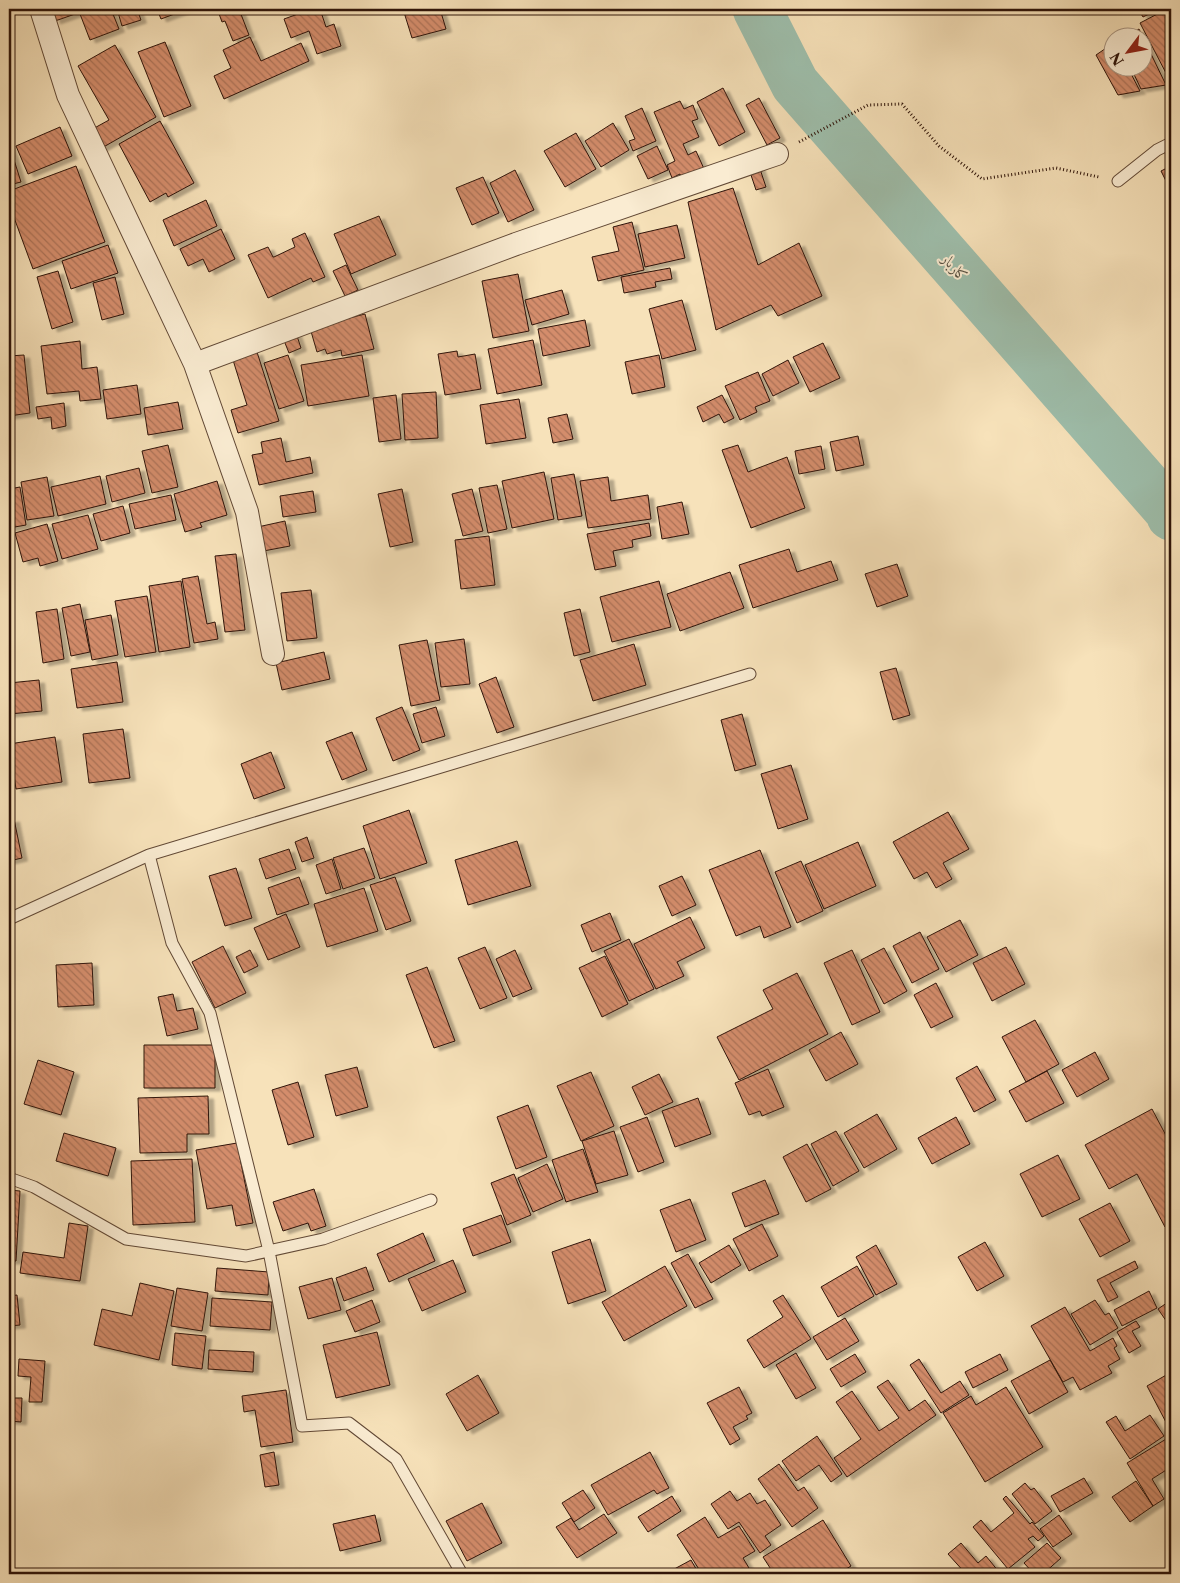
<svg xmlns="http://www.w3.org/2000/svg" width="1180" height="1583" font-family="'Libre Caslon Text',Amiri,serif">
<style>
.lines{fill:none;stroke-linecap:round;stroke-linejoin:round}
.river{stroke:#9ebeab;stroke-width:49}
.building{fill:url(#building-back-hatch);stroke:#2f1409;filter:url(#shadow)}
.lane-casing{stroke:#614835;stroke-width:13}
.street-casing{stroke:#614835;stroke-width:24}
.path{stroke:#2f1409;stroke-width:3;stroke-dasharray:1 2.5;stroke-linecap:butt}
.lane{stroke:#faecd2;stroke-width:11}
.street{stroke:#faecd2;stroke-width:22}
.labels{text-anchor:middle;stroke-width:4;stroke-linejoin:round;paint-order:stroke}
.water-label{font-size:15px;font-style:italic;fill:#565042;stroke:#faecd2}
</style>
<defs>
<pattern id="building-back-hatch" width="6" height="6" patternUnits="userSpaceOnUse" patternTransform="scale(1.25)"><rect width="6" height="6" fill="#d48d6c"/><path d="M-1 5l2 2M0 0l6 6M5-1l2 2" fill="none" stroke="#ac7257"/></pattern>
<filter id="shadow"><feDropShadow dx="5.5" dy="3" stdDeviation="1" flood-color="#0004"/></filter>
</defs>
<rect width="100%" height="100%" fill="#f7e2ba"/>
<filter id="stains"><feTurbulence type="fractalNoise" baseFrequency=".004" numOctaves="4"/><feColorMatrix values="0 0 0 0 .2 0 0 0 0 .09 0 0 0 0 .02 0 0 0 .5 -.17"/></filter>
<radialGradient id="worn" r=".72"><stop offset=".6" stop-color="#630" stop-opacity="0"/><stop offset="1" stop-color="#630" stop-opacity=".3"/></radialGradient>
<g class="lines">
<path class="river" d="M 757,9 L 795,84 L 1171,513 L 1171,516"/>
</g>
<path class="building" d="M 51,9 L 76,9 L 78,13 L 55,21 Z
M 95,9 L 111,9 L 119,29 L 90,40 L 80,14 Z
M 117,9 L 137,9 L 141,20 L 122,26 Z
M 157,9 L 188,9 L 161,19 Z
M 224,9 L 239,9 L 249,35 L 233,41 L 225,21 L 222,22 L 218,11 Z
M 312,9 L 320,9 L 326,27 L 334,24 L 341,46 L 317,54 L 309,31 L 291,38 L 284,19 Z
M 403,9 L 440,9 L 446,29 L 412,38 Z
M 1138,9 L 1159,9 L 1143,17 Z
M 1167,9 L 1171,9 L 1171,76 L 1168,77 L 1140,23 Z
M 1139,29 L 1166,85 L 1141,89 L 1131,68 L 1142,68 L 1142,38 L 1124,38 Z
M 250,37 L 261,61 L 301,43 L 309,61 L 224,99 L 214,76 L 231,68 L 223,50 Z
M 165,42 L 191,106 L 164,117 L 138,52 Z
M 1112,44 L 1112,68 L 1128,68 L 1140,91 L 1118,95 L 1096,55 Z
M 115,45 L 156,117 L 100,149 L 89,131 L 109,120 L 78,66 Z
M 723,88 L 745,132 L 719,146 L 697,102 Z
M 759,98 L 780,138 L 767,145 L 746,105 Z
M 680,101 L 684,109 L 693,105 L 698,119 L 692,121 L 699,137 L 683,144 L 688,155 L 696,151 L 705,171 L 683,180 L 680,174 L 672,178 L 667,165 L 675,161 L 654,112 Z
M 642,108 L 656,141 L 633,151 L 629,141 L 635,139 L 625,116 Z
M 160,121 L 194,183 L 168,197 L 166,193 L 150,202 L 119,144 Z
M 613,123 L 629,150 L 601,167 L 585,141 Z
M 60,127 L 72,156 L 28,174 L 16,146 Z
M 576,133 L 596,169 L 565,187 L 544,151 Z
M 9,144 L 21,182 L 9,185 Z
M 657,146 L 668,170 L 648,179 L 637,156 Z
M 76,166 L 105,242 L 33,269 L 9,204 L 9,191 Z
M 759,166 L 766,187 L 756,190 L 749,169 Z
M 1171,166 L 1171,191 L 1161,171 Z
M 515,170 L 534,210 L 508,222 L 490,183 Z
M 483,177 L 499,213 L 472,225 L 456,188 Z
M 733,188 L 758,265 L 799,243 L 822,296 L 778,316 L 771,305 L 716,330 L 688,202 Z
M 206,200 L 217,226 L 174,246 L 163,220 Z
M 379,216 L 396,255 L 351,274 L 334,234 Z
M 632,222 L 644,270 L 598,281 L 592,257 L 619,251 L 613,227 Z
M 677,225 L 685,258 L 645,267 L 638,234 Z
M 221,229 L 235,259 L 209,272 L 203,259 L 188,266 L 180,249 Z
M 305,233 L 325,277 L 313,282 L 311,278 L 268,298 L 248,255 L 268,247 L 273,257 L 274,257 L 295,247 L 292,239 Z
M 108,245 L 118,273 L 71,289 L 62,261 Z
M 346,265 L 358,290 L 345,296 L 333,271 Z
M 670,268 L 672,279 L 655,282 L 656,287 L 624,293 L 621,277 Z
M 58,271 L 73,322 L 52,329 L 37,277 Z
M 518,274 L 529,331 L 493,338 L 482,281 Z
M 115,277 L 124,314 L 102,320 L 93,283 Z
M 562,290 L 569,314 L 532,325 L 525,300 Z
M 682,300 L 696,350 L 662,359 L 649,309 Z
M 365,314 L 374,349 L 342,356 L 341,350 L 327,354 L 325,349 L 317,352 L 310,328 Z
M 585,320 L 590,346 L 543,356 L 538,329 Z
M 296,333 L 301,348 L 289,353 L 283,338 Z
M 533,340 L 542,385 L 497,394 L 488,349 Z
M 80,341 L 82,369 L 97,367 L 101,399 L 80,401 L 79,391 L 47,394 L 41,346 Z
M 823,343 L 840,378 L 810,392 L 793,357 Z
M 457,351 L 458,357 L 475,354 L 481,389 L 445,395 L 438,354 Z
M 257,352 L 279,421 L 238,433 L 231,410 L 247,405 L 233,360 Z
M 24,355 L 30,413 L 9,416 L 9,356 Z
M 288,355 L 304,401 L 279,409 L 264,363 Z
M 362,355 L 369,396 L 308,406 L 301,365 Z
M 659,355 L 665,387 L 632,394 L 625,362 Z
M 788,360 L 799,383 L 773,396 L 762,374 Z
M 758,372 L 770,401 L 755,407 L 757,412 L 740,420 L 725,386 Z
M 137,385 L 141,414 L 107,419 L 103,390 Z
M 436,392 L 438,438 L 405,440 L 402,394 Z
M 396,395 L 401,439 L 379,442 L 373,398 Z
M 722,395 L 734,418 L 724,423 L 719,414 L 703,422 L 697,407 Z
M 519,399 L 526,438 L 486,444 L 480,405 Z
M 178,402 L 183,429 L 148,435 L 144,408 Z
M 64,403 L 66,426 L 52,429 L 51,417 L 38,419 L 36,407 Z
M 567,414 L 573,439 L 553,443 L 548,418 Z
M 858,436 L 864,465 L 836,471 L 830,442 Z
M 281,438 L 286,462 L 310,457 L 313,473 L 259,485 L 252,455 L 263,453 L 261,442 Z
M 168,445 L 178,487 L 152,493 L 142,451 Z
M 738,445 L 748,472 L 787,457 L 805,508 L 751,528 L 722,450 Z
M 821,446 L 825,469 L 799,474 L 795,451 Z
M 139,468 L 145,493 L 112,502 L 106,476 Z
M 544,472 L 554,519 L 512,528 L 502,481 Z
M 574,474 L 582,516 L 558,520 L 551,478 Z
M 100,476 L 106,504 L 58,516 L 51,487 Z
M 47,477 L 54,516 L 27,520 L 21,482 Z
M 608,477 L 611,501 L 648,495 L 651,519 L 588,528 L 580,481 Z
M 217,481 L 227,515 L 200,523 L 202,527 L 185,532 L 174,494 Z
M 497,485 L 507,529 L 488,533 L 479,488 Z
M 20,487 L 26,525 L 9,528 L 9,489 Z
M 402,489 L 413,542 L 390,547 L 378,494 Z
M 472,489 L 483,531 L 463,536 L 452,494 Z
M 313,491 L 316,512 L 283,517 L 280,496 Z
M 171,495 L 176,520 L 135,529 L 129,504 Z
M 682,502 L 689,534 L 662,539 L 657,507 Z
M 123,506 L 130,533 L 101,541 L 93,514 Z
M 88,515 L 98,549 L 62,559 L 52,524 Z
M 285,521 L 290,546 L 258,552 L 253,528 Z
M 649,523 L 651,536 L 632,540 L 633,547 L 613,551 L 616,566 L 595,570 L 587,534 Z
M 47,524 L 58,561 L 40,566 L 38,558 L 23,562 L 15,533 Z
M 489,536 L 495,585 L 461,589 L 455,540 Z
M 789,549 L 797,572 L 831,561 L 838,580 L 753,608 L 739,565 Z
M 236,554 L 245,630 L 225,632 L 215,556 Z
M 897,564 L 908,596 L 877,607 L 865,574 Z
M 730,572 L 744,608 L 680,631 L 667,594 Z
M 198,576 L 207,624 L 215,622 L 218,639 L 194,643 L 182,579 Z
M 181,581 L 190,647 L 159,652 L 149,586 Z
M 659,581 L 671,627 L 612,642 L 600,597 Z
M 311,590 L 317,638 L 287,641 L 281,593 Z
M 147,596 L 156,652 L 125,657 L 115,601 Z
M 80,604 L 90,652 L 71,656 L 62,608 Z
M 57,609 L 64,659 L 43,663 L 36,612 Z
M 580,609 L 590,652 L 574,656 L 564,613 Z
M 111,615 L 118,655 L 92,660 L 85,620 Z
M 464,639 L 470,684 L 441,687 L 435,643 Z
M 427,640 L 440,700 L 411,706 L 399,645 Z
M 634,644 L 646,685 L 593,701 L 580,660 Z
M 324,652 L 330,679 L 282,690 L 276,663 Z
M 117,662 L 123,702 L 77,708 L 71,669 Z
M 896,668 L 910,715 L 893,720 L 880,672 Z
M 496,677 L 514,727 L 497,733 L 479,684 Z
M 39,680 L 42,711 L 9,714 L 9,683 Z
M 402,707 L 420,750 L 393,761 L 376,718 Z
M 436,707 L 445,736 L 422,743 L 413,714 Z
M 742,714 L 756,765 L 735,771 L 721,720 Z
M 123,729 L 130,778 L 89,783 L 83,734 Z
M 352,732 L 367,770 L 342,780 L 326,742 Z
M 55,737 L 62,782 L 16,789 L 9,744 Z
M 271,752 L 285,788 L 254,799 L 241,764 Z
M 791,765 L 808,819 L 778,829 L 761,774 Z
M 409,810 L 427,863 L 380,879 L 363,826 Z
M 948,812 L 969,849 L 943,863 L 952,879 L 936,888 L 927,872 L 914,879 L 893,842 Z
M 14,819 L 22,858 L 9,861 L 9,820 Z
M 307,837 L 314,858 L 302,862 L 295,842 Z
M 517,841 L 531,886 L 468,905 L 455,860 Z
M 858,842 L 876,886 L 824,909 L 805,865 Z
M 364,848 L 375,878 L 343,889 L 333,858 Z
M 289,849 L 296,869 L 266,879 L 259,859 Z
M 760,850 L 791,927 L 764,938 L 760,926 L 736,936 L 709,870 Z
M 332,859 L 341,889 L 326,894 L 316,865 Z
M 801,861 L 823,911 L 797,923 L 775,872 Z
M 236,868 L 252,918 L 225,926 L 209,876 Z
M 682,876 L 696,905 L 672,916 L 659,886 Z
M 299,877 L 309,904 L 277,915 L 268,888 Z
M 395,877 L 411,921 L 386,930 L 370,885 Z
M 364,888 L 378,931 L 327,947 L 314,904 Z
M 610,913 L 621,940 L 592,952 L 581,925 Z
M 286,914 L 300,947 L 268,960 L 254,928 Z
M 690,917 L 705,948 L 677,962 L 684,976 L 656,989 L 634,944 Z
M 960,920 L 978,955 L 946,972 L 927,937 Z
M 920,932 L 939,969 L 912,983 L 893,946 Z
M 629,939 L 654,989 L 629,1001 L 604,951 Z
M 223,946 L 246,993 L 215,1008 L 192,962 Z
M 485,947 L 507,998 L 480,1009 L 458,958 Z
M 1006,947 L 1025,984 L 992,1001 L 973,963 Z
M 884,948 L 907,991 L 884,1004 L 861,960 Z
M 250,950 L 258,966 L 244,973 L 236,957 Z
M 515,950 L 532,989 L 513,997 L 496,959 Z
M 852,950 L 880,1012 L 852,1025 L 824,963 Z
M 605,956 L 628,1004 L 602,1017 L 579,968 Z
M 92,963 L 94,1005 L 58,1007 L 56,965 Z
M 427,967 L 455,1041 L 434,1048 L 406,975 Z
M 797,973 L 828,1034 L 739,1080 L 717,1037 L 773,1009 L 763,990 Z
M 936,983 L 953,1017 L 931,1028 L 914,995 Z
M 173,994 L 177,1011 L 193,1008 L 198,1029 L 167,1036 L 158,997 Z
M 1035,1020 L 1059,1064 L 1026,1082 L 1002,1037 Z
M 841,1032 L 858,1064 L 826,1081 L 809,1050 Z
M 144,1045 L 215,1045 L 215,1088 L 144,1088 Z
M 1095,1052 L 1109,1079 L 1077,1097 L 1062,1070 Z
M 38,1060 L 74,1072 L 61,1115 L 24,1104 Z
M 977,1066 L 996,1100 L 974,1112 L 956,1078 Z
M 357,1067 L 368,1107 L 336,1116 L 325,1075 Z
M 768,1069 L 784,1107 L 762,1116 L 760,1111 L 749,1115 L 735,1083 Z
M 1047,1071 L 1064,1103 L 1026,1122 L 1009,1091 Z
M 591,1072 L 614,1126 L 581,1141 L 557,1086 Z
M 659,1074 L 673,1102 L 645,1115 L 632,1087 Z
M 298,1082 L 314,1137 L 288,1145 L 272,1090 Z
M 208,1096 L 209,1134 L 187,1134 L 187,1152 L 140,1153 L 138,1098 Z
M 698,1098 L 711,1134 L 675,1147 L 662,1111 Z
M 528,1105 L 547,1157 L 516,1169 L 497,1117 Z
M 1152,1109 L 1171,1145 L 1171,1223 L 1165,1227 L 1137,1174 L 1109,1189 L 1085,1145 Z
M 877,1114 L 897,1149 L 864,1168 L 844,1133 Z
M 647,1117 L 664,1162 L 638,1172 L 620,1127 Z
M 956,1117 L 970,1144 L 932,1164 L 918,1138 Z
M 614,1131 L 628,1175 L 596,1184 L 582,1141 Z
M 836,1131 L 859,1171 L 833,1186 L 811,1144 Z
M 64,1133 L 116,1148 L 108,1176 L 56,1161 Z
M 237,1143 L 253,1223 L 236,1226 L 232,1205 L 207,1209 L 196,1150 Z
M 807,1144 L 831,1189 L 806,1202 L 783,1157 Z
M 583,1149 L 598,1192 L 566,1202 L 552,1160 Z
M 1058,1155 L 1080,1199 L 1042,1217 L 1020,1174 Z
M 192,1159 L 195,1222 L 133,1225 L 131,1161 Z
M 547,1164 L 563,1199 L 533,1212 L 518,1178 Z
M 514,1174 L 531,1215 L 507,1225 L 491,1183 Z
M 765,1180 L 779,1214 L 745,1227 L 732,1193 Z
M 314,1189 L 326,1226 L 311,1231 L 308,1223 L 283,1231 L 273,1202 Z
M 9,1190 L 20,1191 L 16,1261 L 9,1261 Z
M 690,1199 L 706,1240 L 676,1252 L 660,1210 Z
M 1110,1203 L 1130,1241 L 1100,1257 L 1079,1219 Z
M 501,1215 L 511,1242 L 473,1256 L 463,1229 Z
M 69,1223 L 88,1226 L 80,1281 L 20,1273 L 23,1252 L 64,1258 Z
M 762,1224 L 778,1256 L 749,1271 L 733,1239 Z
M 423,1233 L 435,1261 L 389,1282 L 377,1254 Z
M 590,1239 L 606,1291 L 568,1304 L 552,1252 Z
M 985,1242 L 1004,1276 L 977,1291 L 958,1257 Z
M 729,1245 L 741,1265 L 711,1283 L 699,1263 Z
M 876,1245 L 897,1284 L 876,1295 L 856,1257 Z
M 688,1254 L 713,1299 L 695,1308 L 671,1263 Z
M 453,1260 L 466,1292 L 422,1311 L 408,1279 Z
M 1135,1261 L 1138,1268 L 1110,1283 L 1118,1297 L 1108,1302 L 1097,1280 Z
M 665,1266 L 687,1306 L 624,1341 L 602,1302 Z
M 857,1266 L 874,1296 L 838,1317 L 821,1287 Z
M 366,1267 L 374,1290 L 344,1301 L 336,1278 Z
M 217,1268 L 269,1272 L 268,1295 L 215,1291 Z
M 332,1278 L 341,1310 L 308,1319 L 299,1287 Z
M 140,1283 L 174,1291 L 159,1360 L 94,1345 L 102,1309 L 132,1316 Z
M 177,1288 L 208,1293 L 202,1331 L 171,1326 Z
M 1149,1291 L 1157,1308 L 1122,1326 L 1114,1310 Z
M 17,1295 L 20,1325 L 9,1326 L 9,1296 Z
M 783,1295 L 811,1339 L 764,1368 L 747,1340 L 783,1317 L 773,1301 Z
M 212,1298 L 272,1302 L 270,1330 L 210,1326 Z
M 372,1300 L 380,1322 L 355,1332 L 346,1311 Z
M 1095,1300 L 1105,1315 L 1109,1313 L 1118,1328 L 1090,1345 L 1071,1314 Z
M 1171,1300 L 1171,1328 L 1158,1309 Z
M 1065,1307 L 1090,1351 L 1113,1338 L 1117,1346 L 1114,1348 L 1120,1359 L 1108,1366 L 1112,1373 L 1080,1390 L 1073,1377 L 1063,1382 L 1031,1326 Z
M 845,1318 L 859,1341 L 827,1360 L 813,1337 Z
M 1136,1321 L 1140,1327 L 1132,1331 L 1141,1346 L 1129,1353 L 1117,1332 Z
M 377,1332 L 390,1385 L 336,1398 L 323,1345 Z
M 175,1333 L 206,1336 L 202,1369 L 172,1365 Z
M 209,1350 L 254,1352 L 253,1372 L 208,1369 Z
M 796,1353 L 816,1388 L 796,1399 L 776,1365 Z
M 855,1354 L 866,1372 L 841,1387 L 830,1369 Z
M 1000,1354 L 1008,1370 L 973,1388 L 965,1372 Z
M 19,1359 L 45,1361 L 42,1402 L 29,1402 L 31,1377 L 18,1376 Z
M 919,1359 L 941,1393 L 960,1381 L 969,1395 L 941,1413 L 910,1365 Z
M 1050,1360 L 1068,1392 L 1029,1414 L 1011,1381 Z
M 1168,1374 L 1171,1381 L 1171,1427 L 1169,1428 L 1147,1386 Z
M 478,1375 L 499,1413 L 467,1431 L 446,1394 Z
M 888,1380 L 909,1411 L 925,1400 L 936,1415 L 847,1477 L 834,1458 L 861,1439 L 836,1402 L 852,1391 L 879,1431 L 899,1418 L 877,1387 Z
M 739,1387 L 752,1413 L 746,1416 L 748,1419 L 733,1427 L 740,1439 L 730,1445 L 707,1403 Z
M 1006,1387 L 1043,1447 L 985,1482 L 943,1413 L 971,1396 L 976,1405 Z
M 286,1390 L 293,1442 L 261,1447 L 255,1410 L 244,1412 L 242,1396 Z
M 9,1398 L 22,1398 L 21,1422 L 9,1421 Z
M 1150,1415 L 1164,1436 L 1130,1459 L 1106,1422 L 1116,1416 L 1125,1431 Z
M 817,1436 L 842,1474 L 831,1482 L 819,1465 L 796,1481 L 782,1461 Z
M 1171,1436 L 1171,1467 L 1152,1479 L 1164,1499 L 1153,1506 L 1127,1463 Z
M 274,1452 L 279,1485 L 265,1487 L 260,1455 Z
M 650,1452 L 669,1488 L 657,1494 L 654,1490 L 608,1515 L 591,1485 Z
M 779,1464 L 798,1491 L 804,1487 L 818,1508 L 792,1527 L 758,1479 Z
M 1084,1478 L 1093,1493 L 1060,1512 L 1051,1496 Z
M 1136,1481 L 1153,1506 L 1130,1522 L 1112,1497 Z
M 1025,1483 L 1031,1490 L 1034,1488 L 1052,1511 L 1035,1524 L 1012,1494 Z
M 583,1490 L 595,1508 L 574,1522 L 562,1503 Z
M 730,1491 L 737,1501 L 750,1493 L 757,1504 L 765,1500 L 781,1525 L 765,1536 L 771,1545 L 760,1553 L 739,1522 L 728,1529 L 711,1504 Z
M 672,1496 L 681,1511 L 648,1532 L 638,1517 Z
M 1006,1496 L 1030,1524 L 1032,1522 L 1044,1536 L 1038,1541 L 1033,1536 L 1028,1539 L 1035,1547 L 1008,1569 L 973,1527 L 981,1520 L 991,1532 L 1014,1513 L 1003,1499 Z
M 482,1503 L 502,1543 L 467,1561 L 446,1521 Z
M 604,1514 L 617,1533 L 577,1558 L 556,1527 L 571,1518 L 579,1530 Z
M 375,1515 L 381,1541 L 340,1551 L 333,1524 Z
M 1059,1515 L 1072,1534 L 1053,1547 L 1040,1529 Z
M 705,1517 L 718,1538 L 739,1526 L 755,1551 L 743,1558 L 749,1568 L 740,1574 L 702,1574 L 677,1535 Z
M 823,1520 L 851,1566 L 838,1574 L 774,1574 L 763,1557 Z
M 961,1543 L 978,1563 L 986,1556 L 999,1572 L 997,1574 L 966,1574 L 948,1554 Z
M 1047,1543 L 1061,1558 L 1043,1574 L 1034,1574 L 1024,1563 Z
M 691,1560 L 699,1574 L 665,1574 Z"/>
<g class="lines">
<defs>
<path id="lane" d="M 1118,181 L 1157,150 L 1171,143
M 149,855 L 172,943 L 210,1013 L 269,1251 L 302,1426 L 349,1423 L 396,1459 L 462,1574
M 9,919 L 149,855 L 750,674
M 9,1178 L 34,1187 L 126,1239 L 246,1256 L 323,1239 L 431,1200"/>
<path id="street" d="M 41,9 L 68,95 L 195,364 L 247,512 L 273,654
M 195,364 L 516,244 L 777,154"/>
</defs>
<use href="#lane" class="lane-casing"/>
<use href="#street" class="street-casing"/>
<path class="path" d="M 799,142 L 868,105 L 902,104 L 939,146 L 982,179 L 1056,168 L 1099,177"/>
<use href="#lane" class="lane"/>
<use href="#street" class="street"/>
</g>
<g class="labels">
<g class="water-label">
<text transform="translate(955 268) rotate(49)" y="5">کاربار</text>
</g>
</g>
<rect width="1180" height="1583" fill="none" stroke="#f7e2ba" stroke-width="30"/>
<rect x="10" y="10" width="1160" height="1563" fill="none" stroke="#2f1409" stroke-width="2.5"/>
<rect x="15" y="15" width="1150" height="1553" fill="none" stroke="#2f1409"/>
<g transform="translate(1128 52) rotate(238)"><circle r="24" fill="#faecd2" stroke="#a99682"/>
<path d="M0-4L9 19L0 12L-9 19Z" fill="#8f2418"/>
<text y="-8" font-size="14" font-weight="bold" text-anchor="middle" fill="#2f1409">N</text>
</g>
<rect width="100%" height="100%" filter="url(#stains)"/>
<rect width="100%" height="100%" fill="url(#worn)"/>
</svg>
